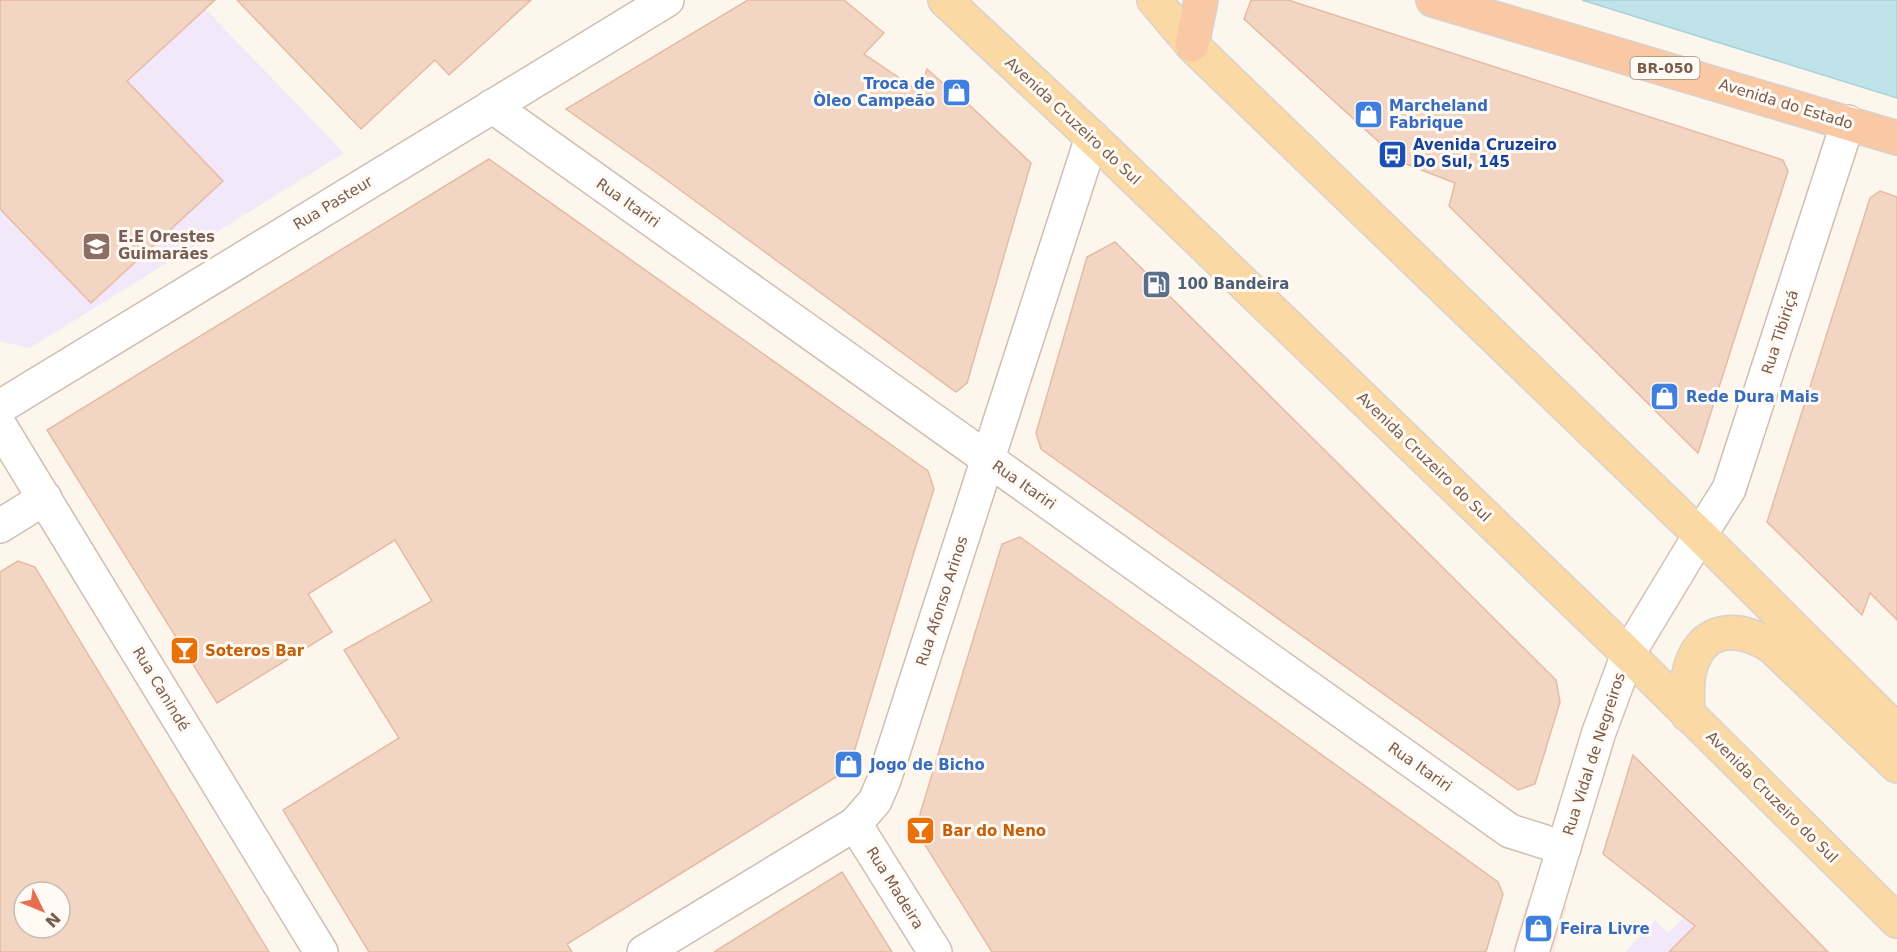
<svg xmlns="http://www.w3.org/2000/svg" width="1897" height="952" font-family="'DejaVu Sans',sans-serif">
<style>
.commercial{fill:#fde8e0}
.education{fill:#f3e8fa}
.water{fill:#bfe3e8;stroke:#a5d3da;stroke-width:1.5}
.building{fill:#f3d5c3;stroke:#e6bba3;stroke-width:1.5;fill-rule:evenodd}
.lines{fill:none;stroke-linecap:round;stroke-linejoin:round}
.minor-casing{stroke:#d1beb0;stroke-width:36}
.tertiary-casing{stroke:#d1beb0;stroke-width:36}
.secondary-casing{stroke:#d6c0b0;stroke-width:36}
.primary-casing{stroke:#dad1cd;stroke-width:36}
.trunk-casing{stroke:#dad1cd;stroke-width:36}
.minor{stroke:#fff;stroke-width:33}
.tertiary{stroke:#fff;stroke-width:33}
.secondary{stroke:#fff;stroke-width:33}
.primary{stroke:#fbd9a5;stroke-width:33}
.trunk{stroke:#f9c8a4;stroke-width:33}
.labels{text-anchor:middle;stroke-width:6;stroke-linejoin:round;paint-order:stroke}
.shield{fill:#fffaf3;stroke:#a28b7f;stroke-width:1.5}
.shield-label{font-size:14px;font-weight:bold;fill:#7a5c4d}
.shop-label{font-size:15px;font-weight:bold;fill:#366cbe;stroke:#fffaf3;text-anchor:start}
.street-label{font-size:15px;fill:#7a5c4d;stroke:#fffaf3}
.transit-label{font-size:15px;font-weight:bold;fill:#164399;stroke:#fffaf3;text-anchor:start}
.education-label{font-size:15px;font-weight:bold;fill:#785e54;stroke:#fffaf3;text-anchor:start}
.service-label{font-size:15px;font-weight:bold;fill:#4e5e75;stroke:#fffaf3;text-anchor:start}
.food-label{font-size:15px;font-weight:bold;fill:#c56008;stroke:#fffaf3;text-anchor:start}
</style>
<rect width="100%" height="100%" fill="#fdf6ec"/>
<path class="commercial" d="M 1528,898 L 1567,907 L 1554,952 L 1512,952 Z"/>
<path class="education" d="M 0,0 L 197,0 L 344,153 L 30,348 L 2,342 L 0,339 Z
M 1739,861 L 1750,873 L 1670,952 L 1625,952 L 1655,920 L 1668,933 Z"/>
<path class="water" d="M 1582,0 L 1897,0 L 1897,98 Z"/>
<path class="building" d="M 0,0 L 215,0 L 127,81 L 223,181 L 91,303 L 0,209 Z
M 237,0 L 531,0 L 449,75 L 435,60 L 361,129 Z
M 748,0 L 844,0 L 884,33 L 864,54 L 919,91 L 927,69 L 947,87 L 948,85 L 1031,163 L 967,383 L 956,392 L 657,173 L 566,109 Z
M 1251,0 L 1288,0 L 1783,160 L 1788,171 L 1698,453 L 1449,206 L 1455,183 L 1401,162 L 1244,19 Z
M 489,159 L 928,471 L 934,489 L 914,552 L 849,769 L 567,944 L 572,952 L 369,952 L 283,810 L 399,738 L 344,650 L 432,601 L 395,540 L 308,594 L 332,632 L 217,703 L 47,430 Z
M 1880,191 L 1897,197 L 1897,620 L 1870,593 L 1862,615 L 1767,522 L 1870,198 Z
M 1115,242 L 1556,680 L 1560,702 L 1535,784 L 1518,790 L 1041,449 L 1036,433 L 1087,257 Z
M 1020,537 L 1498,882 L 1503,894 L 1486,952 L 992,952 L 925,845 L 921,835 L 920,814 L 1002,544 Z
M 18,561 L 35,567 L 269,952 L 0,952 L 0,572 ZM 24,892 L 60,892 L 60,928 L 24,928 Z
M 1633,755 L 1739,861 L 1828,952 L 1669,952 L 1695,926 L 1603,854 Z
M 842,872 L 892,952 L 714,952 Z"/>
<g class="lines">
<defs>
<path id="minor" d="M 492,106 L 1510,831 L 1564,848
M 855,824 L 935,952"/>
<path id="tertiary" d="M 0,407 L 667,0
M 0,426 L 321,952
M 0,526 L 45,498
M 1700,535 L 1729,489 L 1848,122
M 644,952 L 855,824 L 875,801 L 884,780 L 1092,137"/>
<path id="secondary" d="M 1532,952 L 1599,732 L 1628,654 L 1700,535"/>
<path id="primary" d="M 945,0 L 1099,144 L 1628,654 L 1897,921
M 1154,0 L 1192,45 L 1700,535 L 1897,731
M 1688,715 C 1688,702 1686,687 1689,673 C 1699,627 1736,624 1771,646 L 1897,766"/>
<path id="trunk" d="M 1433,0 L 1897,138
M 1192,45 L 1201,0"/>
</defs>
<use href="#minor" class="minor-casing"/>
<use href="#tertiary" class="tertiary-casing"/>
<use href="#secondary" class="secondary-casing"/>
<use href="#primary" class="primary-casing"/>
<use href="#trunk" class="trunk-casing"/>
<use href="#minor" class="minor"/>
<use href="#tertiary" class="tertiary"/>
<use href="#secondary" class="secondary"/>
<use href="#primary" class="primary"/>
<use href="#trunk" class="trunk"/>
</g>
<defs>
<symbol id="shop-square" viewBox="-11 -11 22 22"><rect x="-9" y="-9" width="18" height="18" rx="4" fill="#3f7fe0" stroke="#fffaf3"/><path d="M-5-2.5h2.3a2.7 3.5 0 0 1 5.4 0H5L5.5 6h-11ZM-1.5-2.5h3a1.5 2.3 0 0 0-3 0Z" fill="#fff"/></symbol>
<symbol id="bus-square" viewBox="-11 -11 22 22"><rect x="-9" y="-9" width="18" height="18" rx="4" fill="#1a4fb4" stroke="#fffaf3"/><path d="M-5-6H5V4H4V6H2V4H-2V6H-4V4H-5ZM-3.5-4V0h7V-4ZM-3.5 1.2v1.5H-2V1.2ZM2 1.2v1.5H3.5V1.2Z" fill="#fff"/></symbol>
<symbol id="school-square" viewBox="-11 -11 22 22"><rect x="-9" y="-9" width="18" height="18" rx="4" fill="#8d6e63" stroke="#fffaf3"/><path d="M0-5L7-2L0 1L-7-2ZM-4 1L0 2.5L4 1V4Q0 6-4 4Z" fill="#fff"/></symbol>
<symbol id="fuel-square" viewBox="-11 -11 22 22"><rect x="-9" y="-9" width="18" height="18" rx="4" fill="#5c6f8a" stroke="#fffaf3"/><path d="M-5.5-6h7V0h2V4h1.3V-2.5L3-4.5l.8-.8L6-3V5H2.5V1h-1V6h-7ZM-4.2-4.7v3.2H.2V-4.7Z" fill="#fff"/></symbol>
<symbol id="bar-square" viewBox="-11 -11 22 22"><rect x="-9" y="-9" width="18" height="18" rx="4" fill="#e8710a" stroke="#fffaf3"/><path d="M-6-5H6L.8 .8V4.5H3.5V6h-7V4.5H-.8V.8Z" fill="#fff"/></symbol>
</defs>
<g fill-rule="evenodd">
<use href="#shop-square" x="940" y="76" width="33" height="33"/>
<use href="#shop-square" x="1352" y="98" width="33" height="33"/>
<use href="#bus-square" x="1376" y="138" width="33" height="33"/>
<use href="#school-square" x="80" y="230" width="33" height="33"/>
<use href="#fuel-square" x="1140" y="268" width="33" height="33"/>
<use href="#shop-square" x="1648" y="380" width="33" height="33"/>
<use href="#bar-square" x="168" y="634" width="33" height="33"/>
<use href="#shop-square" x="832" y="748" width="33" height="33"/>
<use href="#bar-square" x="904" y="814" width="33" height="33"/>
<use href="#shop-square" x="1522" y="912" width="33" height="33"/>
</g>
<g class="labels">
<rect class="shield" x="1630.5" y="57" width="69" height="22" rx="4.5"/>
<g class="shield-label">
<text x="1665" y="73">BR-050</text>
</g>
<g class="shop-label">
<text x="935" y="89" text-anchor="end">Troca de<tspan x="935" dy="17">Òleo Campeão</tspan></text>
<text x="1389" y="111">Marcheland<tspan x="1389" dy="17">Fabrique</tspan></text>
<text x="1686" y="402">Rede Dura Mais</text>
<text x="870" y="770">Jogo de Bicho</text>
<text x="1560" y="934">Feira Livre</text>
</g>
<g class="street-label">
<text transform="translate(1786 104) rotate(17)" y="5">Avenida do Estado</text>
<text transform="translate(1073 121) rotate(43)" y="5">Avenida Cruzeiro do Sul</text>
<text transform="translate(333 203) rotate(-31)" y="5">Rua Pasteur</text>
<text transform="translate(628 203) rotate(35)" y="5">Rua Itariri</text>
<text transform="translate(1780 332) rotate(-72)" y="5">Rua Tibiriçá</text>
<text transform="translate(1424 457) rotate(44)" y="5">Avenida Cruzeiro do Sul</text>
<text transform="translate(1024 485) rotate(35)" y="5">Rua Itariri</text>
<text transform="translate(942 601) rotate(-72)" y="5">Rua Afonso Arinos</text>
<text transform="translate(161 689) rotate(59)" y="5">Rua Canindé</text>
<text transform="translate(1594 754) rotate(-72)" y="5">Rua Vidal de Negreiros</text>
<text transform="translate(1420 767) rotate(35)" y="5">Rua Itariri</text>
<text transform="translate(1772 797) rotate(45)" y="5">Avenida Cruzeiro do Sul</text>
<text transform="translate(895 888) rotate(58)" y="5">Rua Madeira</text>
</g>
<g class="transit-label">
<text x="1413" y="150">Avenida Cruzeiro<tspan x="1413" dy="17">Do Sul, 145</tspan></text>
</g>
<g class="education-label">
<text x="118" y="242">E.E Orestes<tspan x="118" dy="17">Guimarães</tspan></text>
</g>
<g class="service-label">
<text x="1177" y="289">100 Bandeira</text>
</g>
<g class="food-label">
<text x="205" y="656">Soteros Bar</text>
<text x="942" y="836">Bar do Neno</text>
</g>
</g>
<g transform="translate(42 910) rotate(133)"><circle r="28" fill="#fffaf3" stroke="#cabbb1" stroke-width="1.5"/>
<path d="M0-4.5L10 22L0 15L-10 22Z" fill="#e76f51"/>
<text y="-9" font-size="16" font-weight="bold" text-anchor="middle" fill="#7a5c4d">N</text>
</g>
</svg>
